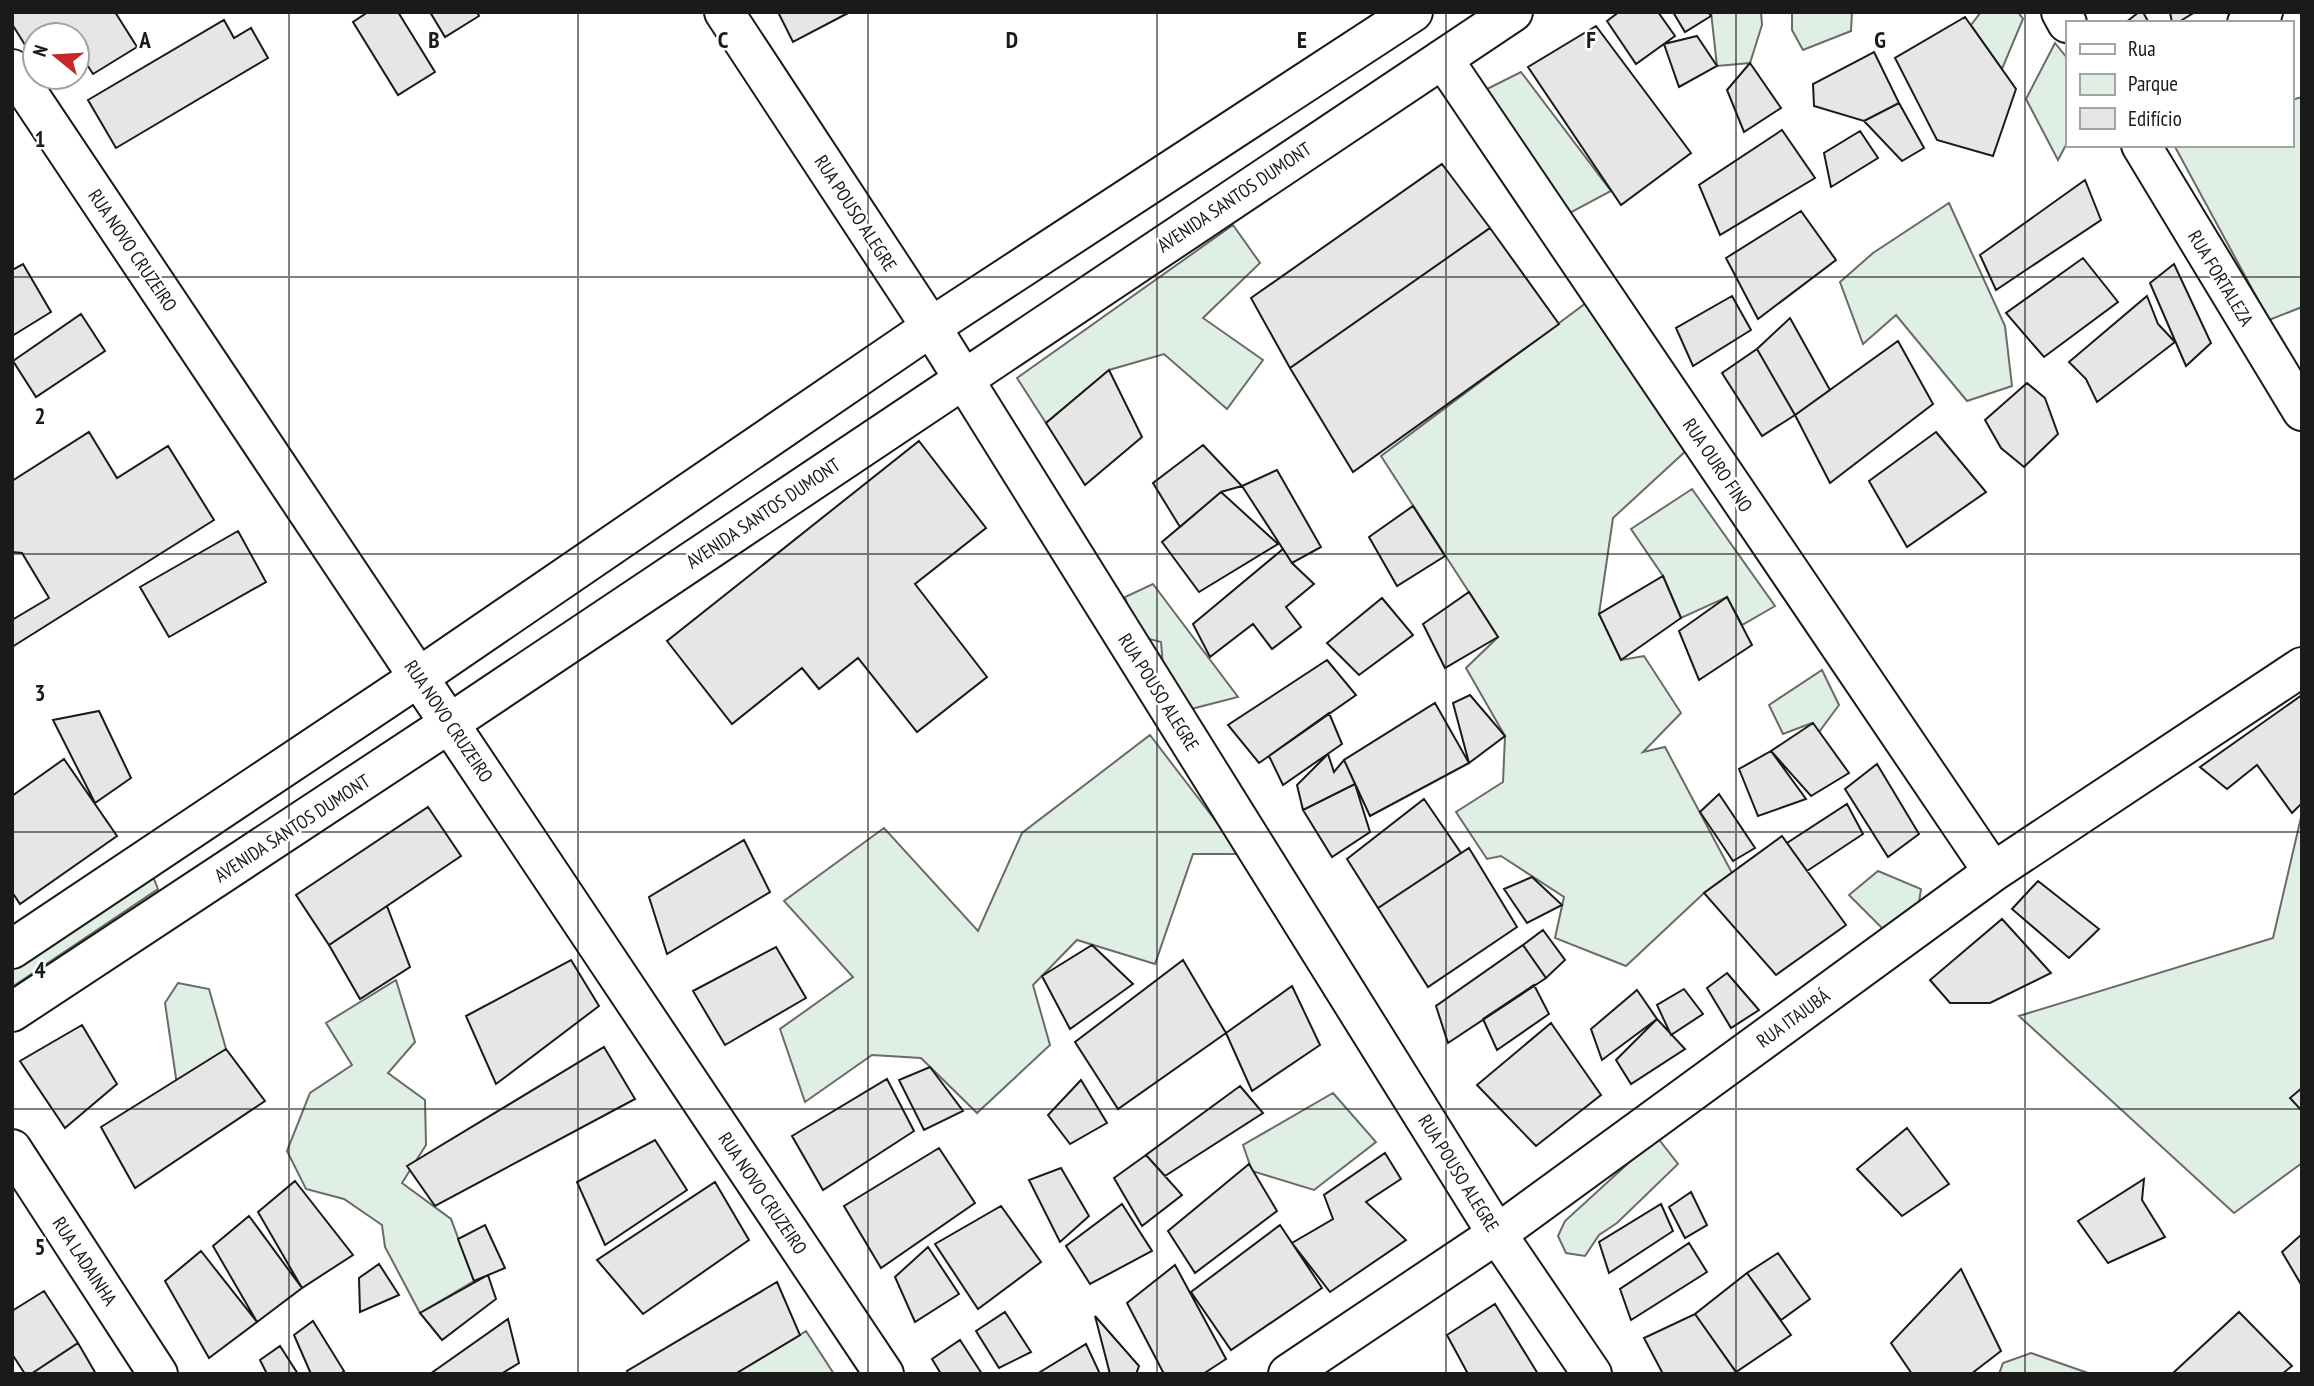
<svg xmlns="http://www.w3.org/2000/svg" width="2314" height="1386" font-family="'PT Sans Narrow',sans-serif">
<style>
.green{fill:#e0efe3;stroke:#6a6a6a;stroke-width:2}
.building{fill:#e6e6e6;stroke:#1a1a1a;stroke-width:2}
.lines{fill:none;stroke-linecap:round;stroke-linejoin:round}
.minor-casing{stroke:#1a1a1a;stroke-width:42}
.major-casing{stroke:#1a1a1a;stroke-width:42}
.minor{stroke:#fff;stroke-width:38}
.major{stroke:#fff;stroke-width:38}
.grid{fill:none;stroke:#1a1a1a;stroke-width:2;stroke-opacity:0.55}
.labels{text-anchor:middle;stroke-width:5;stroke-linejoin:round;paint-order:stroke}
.street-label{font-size:19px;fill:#1a1a1a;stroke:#fff}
.grid-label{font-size:23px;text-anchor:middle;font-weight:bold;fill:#1a1a1a;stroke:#fff;stroke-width:5;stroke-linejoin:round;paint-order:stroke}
</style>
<rect width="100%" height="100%" fill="#fff"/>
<path class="green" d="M 1711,12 L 1761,12 L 1762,25 L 1750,63 L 1717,66 Z
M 1792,12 L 1852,12 L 1851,31 L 1803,50 L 1792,30 Z
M 1981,12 L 2018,12 L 2023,19 L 2002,69 L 1971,25 Z
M 2055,43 L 2067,58 L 2067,143 L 2058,160 L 2026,99 Z
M 1521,72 L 1611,191 L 1553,222 L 1485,90 Z
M 2302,97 L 2302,307 L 2269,320 L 2174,145 L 2291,145 L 2291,100 Z
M 1949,203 L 2005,326 L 2012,386 L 1967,401 L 1896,315 L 1863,344 L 1840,282 L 1873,253 Z
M 1233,225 L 1260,263 L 1203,318 L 1263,360 L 1227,409 L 1164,354 L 1109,370 L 1046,423 L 1017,378 Z
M 1590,300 L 1689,448 L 1613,518 L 1599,614 L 1621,660 L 1644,656 L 1681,713 L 1643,752 L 1665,747 L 1732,873 L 1704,893 L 1626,966 L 1555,938 L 1564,897 L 1501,856 L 1487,859 L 1456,812 L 1503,782 L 1505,736 L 1466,668 L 1498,637 L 1381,456 Z
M 1692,489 L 1775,606 L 1742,625 L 1727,597 L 1681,618 L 1663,576 L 1631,529 Z
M 1153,584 L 1238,697 L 1191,709 L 1163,667 L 1161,642 L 1137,636 L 1125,597 Z
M 1822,670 L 1839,705 L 1819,732 L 1812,723 L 1783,734 L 1769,705 Z
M 1150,735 L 1241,854 L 1193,854 L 1155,964 L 1077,940 L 1033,985 L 1050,1045 L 977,1113 L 921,1058 L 872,1055 L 805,1102 L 780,1029 L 853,977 L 784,901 L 884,828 L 978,931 L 1022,833 Z
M 2302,813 L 2302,1163 L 2234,1213 L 2019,1016 L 2273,938 Z
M 1878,871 L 1921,889 L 1918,909 L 1886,932 L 1849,895 Z
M 152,874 L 158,889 L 12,987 L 12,968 Z
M 396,980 L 415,1042 L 388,1073 L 425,1100 L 426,1145 L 402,1183 L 451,1219 L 474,1281 L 420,1313 L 385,1247 L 382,1225 L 344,1199 L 306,1189 L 287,1151 L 310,1093 L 352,1065 L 326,1023 Z
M 178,983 L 209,989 L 226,1049 L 217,1082 L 178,1092 L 165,1003 Z
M 1333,1093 L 1376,1142 L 1314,1190 L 1252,1171 L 1243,1145 Z
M 1657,1137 L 1678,1164 L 1617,1223 L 1599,1235 L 1585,1256 L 1566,1253 L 1558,1236 L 1565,1221 Z
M 806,1331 L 834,1374 L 735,1374 L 800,1335 Z
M 2031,1353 L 2091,1374 L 1999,1374 L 2003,1363 Z"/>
<path class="building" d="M 12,12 L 115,12 L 137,47 L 93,74 L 77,49 L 77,35 L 68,35 L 65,31 L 59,35 L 35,35 L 35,50 L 30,53 L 12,24 Z
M 368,12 L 398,12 L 435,72 L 398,95 L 353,22 Z
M 430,12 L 477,12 L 479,16 L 445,37 Z
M 778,12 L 850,12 L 793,42 Z
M 1619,12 L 1658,12 L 1675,36 L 1636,64 L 1607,21 Z
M 1673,12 L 1708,12 L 1711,16 L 1685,32 Z
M 2139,12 L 2143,12 L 2149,23 L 2125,23 Z
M 2170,12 L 2195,12 L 2177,23 L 2172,23 Z
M 1965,17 L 2016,89 L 1993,156 L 1937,140 L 1895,58 Z
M 224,20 L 234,38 L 251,28 L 268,58 L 116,148 L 88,100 Z
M 1596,26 L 1691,153 L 1621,205 L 1528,67 Z
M 1697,36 L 1717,66 L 1679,87 L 1664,44 Z
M 1874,52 L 1899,103 L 1864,121 L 1814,106 L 1813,84 Z
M 1750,63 L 1781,108 L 1744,132 L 1727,90 Z
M 1899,103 L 1924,148 L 1902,161 L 1864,121 Z
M 1782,130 L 1815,178 L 1720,235 L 1699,185 Z
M 1860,131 L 1878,158 L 1831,187 L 1824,153 Z
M 1442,164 L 1490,228 L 1290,368 L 1251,298 Z
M 2085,180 L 2101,220 L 1996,290 L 1980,255 Z
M 1801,211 L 1836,260 L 1758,319 L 1726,258 Z
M 1490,228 L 1559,324 L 1353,472 L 1290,368 Z
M 2083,258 L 2118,302 L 2044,357 L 2006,313 Z
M 23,264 L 51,312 L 12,336 L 12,270 Z
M 2174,264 L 2211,343 L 2186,366 L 2150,283 Z
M 1732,296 L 1751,330 L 1693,366 L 1676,328 Z
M 2147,296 L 2158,324 L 2175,342 L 2097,402 L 2086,379 L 2069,362 Z
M 81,314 L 105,351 L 36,397 L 13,361 Z
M 1790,318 L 1830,390 L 1795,415 L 1757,349 Z
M 1898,341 L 1933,404 L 1830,483 L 1795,415 Z
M 1757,349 L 1795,415 L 1762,436 L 1722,373 Z
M 1109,370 L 1142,437 L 1085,485 L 1046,423 Z
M 2027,383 L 2045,398 L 2058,434 L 2024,467 L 2001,448 L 1985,420 Z
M 89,432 L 117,478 L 168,446 L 214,520 L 12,647 L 12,620 L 49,598 L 22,553 L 12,552 L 12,481 Z
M 1936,432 L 1986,492 L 1907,547 L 1869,481 Z
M 919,441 L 986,528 L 915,584 L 987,677 L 917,732 L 858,658 L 819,689 L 802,668 L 732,724 L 667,641 Z
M 1203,445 L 1242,486 L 1221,492 L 1180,527 L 1153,483 Z
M 1277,470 L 1321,547 L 1292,563 L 1242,486 Z
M 1221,492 L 1278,544 L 1199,592 L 1162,542 Z
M 1413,506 L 1445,556 L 1397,586 L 1369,537 Z
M 238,531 L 266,582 L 169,637 L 140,587 Z
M 1283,549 L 1292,563 L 1314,584 L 1286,607 L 1301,627 L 1272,649 L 1253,624 L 1210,657 L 1193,624 Z
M 1663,576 L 1681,618 L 1621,660 L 1599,614 Z
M 1469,592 L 1498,637 L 1445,668 L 1423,624 Z
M 1727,597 L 1752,645 L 1699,680 L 1679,631 Z
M 1382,598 L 1413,635 L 1359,675 L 1327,643 Z
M 1327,660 L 1356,695 L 1259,763 L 1228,725 Z
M 1470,695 L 1505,736 L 1469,763 L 1453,703 Z
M 2302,695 L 2302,803 L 2292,813 L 2257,765 L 2227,789 L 2200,767 Z
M 1435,703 L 1469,763 L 1370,816 L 1344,760 Z
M 99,711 L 131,778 L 95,803 L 53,720 Z
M 1329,713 L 1342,744 L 1283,785 L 1269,756 Z
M 1813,723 L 1849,773 L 1811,796 L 1771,751 Z
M 1771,751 L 1806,799 L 1758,816 L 1739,769 Z
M 1328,754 L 1334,772 L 1344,760 L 1355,784 L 1303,810 L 1297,785 Z
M 64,759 L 117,836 L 20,904 L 12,892 L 12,796 Z
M 1877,764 L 1919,834 L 1888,857 L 1845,789 Z
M 1355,784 L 1370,832 L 1332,857 L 1303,810 Z
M 1719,794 L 1755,848 L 1733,861 L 1700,812 Z
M 1424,799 L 1461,853 L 1378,908 L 1347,859 Z
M 1847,804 L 1863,834 L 1807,871 L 1787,843 Z
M 428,807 L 461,856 L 329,945 L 296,895 Z
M 1782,836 L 1846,925 L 1776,975 L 1704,893 Z
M 744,840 L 770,892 L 667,954 L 649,897 Z
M 1469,848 L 1517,927 L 1428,987 L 1378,908 Z
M 1532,877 L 1562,905 L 1527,923 L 1504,889 Z
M 2038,881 L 2099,929 L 2069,958 L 2012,909 Z
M 387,906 L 410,967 L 360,999 L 329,945 Z
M 2002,919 L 2051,973 L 1990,1003 L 1950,1003 L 1930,980 Z
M 1543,930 L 1565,960 L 1546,978 L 1523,945 Z
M 1092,945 L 1133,984 L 1070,1029 L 1042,976 Z
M 1523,945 L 1546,978 L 1448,1043 L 1436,1006 Z
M 776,947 L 806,998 L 725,1045 L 693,991 Z
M 571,960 L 599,1006 L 496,1084 L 466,1016 Z
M 1183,960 L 1226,1033 L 1118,1109 L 1075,1042 Z
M 1727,973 L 1759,1010 L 1731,1028 L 1707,988 Z
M 1534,985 L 1549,1014 L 1497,1050 L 1483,1019 Z
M 1292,986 L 1320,1045 L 1252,1091 L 1226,1033 Z
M 1684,989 L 1703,1014 L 1671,1035 L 1657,1005 Z
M 1637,990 L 1657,1019 L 1602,1060 L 1591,1029 Z
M 1657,1019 L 1685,1049 L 1631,1084 L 1616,1060 Z
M 1551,1023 L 1601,1095 L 1536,1146 L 1477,1085 Z
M 82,1025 L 117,1084 L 65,1128 L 20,1061 Z
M 604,1047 L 635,1099 L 435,1206 L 407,1166 Z
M 226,1049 L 265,1101 L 135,1188 L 101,1127 Z
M 930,1067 L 963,1111 L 924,1130 L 899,1080 Z
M 887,1079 L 914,1131 L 823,1190 L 792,1136 Z
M 1081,1080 L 1107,1123 L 1070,1144 L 1048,1115 Z
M 1240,1086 L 1263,1113 L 1165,1176 L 1146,1155 Z
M 2302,1088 L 2302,1111 L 2290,1098 Z
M 1907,1128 L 1949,1184 L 1902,1216 L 1857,1169 Z
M 655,1140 L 687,1190 L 605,1245 L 577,1182 Z
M 939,1148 L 975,1203 L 881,1268 L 844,1206 Z
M 1385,1153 L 1401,1179 L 1366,1202 L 1406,1240 L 1330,1292 L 1292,1243 L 1333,1219 L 1324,1195 Z
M 1146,1155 L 1182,1195 L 1142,1226 L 1114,1178 Z
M 1249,1164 L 1277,1211 L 1195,1273 L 1168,1231 Z
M 1061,1168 L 1089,1216 L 1060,1242 L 1029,1180 Z
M 2144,1179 L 2142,1200 L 2165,1237 L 2108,1263 L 2078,1221 Z
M 295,1181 L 353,1255 L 302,1288 L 258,1212 Z
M 715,1182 L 749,1240 L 643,1314 L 597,1260 Z
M 1691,1192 L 1707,1225 L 1685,1238 L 1669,1207 Z
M 1122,1204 L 1152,1251 L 1090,1284 L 1066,1246 Z
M 1661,1204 L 1673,1231 L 1609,1273 L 1599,1242 Z
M 1001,1206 L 1041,1262 L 978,1309 L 935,1244 Z
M 249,1216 L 302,1288 L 257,1322 L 213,1246 Z
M 485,1225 L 505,1268 L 474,1281 L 458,1239 Z
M 1280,1225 L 1322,1288 L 1231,1350 L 1191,1292 Z
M 2302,1234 L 2302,1286 L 2282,1252 Z
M 1689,1243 L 1707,1272 L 1631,1320 L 1620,1289 Z
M 928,1247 L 959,1294 L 915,1322 L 895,1277 Z
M 201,1251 L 257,1322 L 209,1358 L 165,1281 Z
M 1778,1253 L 1810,1299 L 1781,1320 L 1747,1273 Z
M 379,1264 L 399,1295 L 360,1312 L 359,1278 Z
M 1175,1265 L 1226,1359 L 1203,1374 L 1164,1374 L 1127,1303 Z
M 1961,1269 L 2001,1351 L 1971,1374 L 1912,1374 L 1891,1343 Z
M 1747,1273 L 1791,1335 L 1736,1372 L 1695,1314 Z
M 488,1275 L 496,1299 L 442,1340 L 420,1313 Z
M 777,1282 L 800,1335 L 735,1374 L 628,1374 L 627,1371 Z
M 44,1291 L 78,1343 L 31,1374 L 25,1374 L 12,1354 L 12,1311 Z
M 1495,1304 L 1538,1374 L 1468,1374 L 1447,1335 Z
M 1005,1312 L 1031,1352 L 999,1368 L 976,1331 Z
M 2239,1312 L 2292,1366 L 2282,1374 L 2172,1374 Z
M 1695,1314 L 1736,1372 L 1732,1374 L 1663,1374 L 1644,1338 Z
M 1095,1316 L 1139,1366 L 1136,1374 L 1110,1374 Z
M 508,1319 L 519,1363 L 501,1374 L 430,1374 Z
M 313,1321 L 344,1371 L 341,1374 L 311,1374 L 294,1335 Z
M 960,1340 L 982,1374 L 941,1374 L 932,1359 Z
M 78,1343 L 96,1374 L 31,1374 Z
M 1086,1344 L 1100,1374 L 1037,1374 Z
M 280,1346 L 298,1374 L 267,1374 L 260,1360 Z"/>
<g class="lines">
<defs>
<path id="minor" d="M 2061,12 L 2067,23
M 2247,23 L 2263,12
M 1443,59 L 1993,872
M 12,69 L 884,1374
M 2141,145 L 2302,411
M 963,378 L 1497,1234 L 1592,1374
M 12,1149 L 158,1374
M 1288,1374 L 1497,1234 L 1993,872 L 2302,667"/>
<path id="major" d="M 724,12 L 931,327 L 963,378
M 12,949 L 419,677 L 931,327 L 1413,12
M 12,1012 L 450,723 L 1513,12"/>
</defs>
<use href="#minor" class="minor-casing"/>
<use href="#major" class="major-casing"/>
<use href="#minor" class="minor"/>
<use href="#major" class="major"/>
</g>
<path class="grid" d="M 289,12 L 289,1374M 578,12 L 578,1374M 868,12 L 868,1374M 1157,12 L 1157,1374M 1446,12 L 1446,1374M 1736,12 L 1736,1374M 2025,12 L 2025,1374M 12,277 L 2302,277M 12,554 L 2302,554M 12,832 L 2302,832M 12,1109 L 2302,1109"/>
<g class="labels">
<g class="street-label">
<text transform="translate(1234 197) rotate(-34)" y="7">AVENIDA SANTOS DUMONT</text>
<text transform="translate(856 213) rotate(57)" y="7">RUA POUSO ALEGRE</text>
<text transform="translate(133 250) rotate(56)" y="7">RUA NOVO CRUZEIRO</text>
<text transform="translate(2221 278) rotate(59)" y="7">RUA FORTALEZA</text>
<text transform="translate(1718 465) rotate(56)" y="7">RUA OURO FINO</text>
<text transform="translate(763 513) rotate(-34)" y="7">AVENIDA SANTOS DUMONT</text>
<text transform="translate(1159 692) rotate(58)" y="7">RUA POUSO ALEGRE</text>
<text transform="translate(449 721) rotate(56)" y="7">RUA NOVO CRUZEIRO</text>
<text transform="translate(292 828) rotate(-33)" y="7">AVENIDA SANTOS DUMONT</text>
<text transform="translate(1793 1018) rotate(-36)" y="7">RUA ITAJUBÁ</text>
<text transform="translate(1459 1173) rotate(58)" y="7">RUA POUSO ALEGRE</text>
<text transform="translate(763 1193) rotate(56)" y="7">RUA NOVO CRUZEIRO</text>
<text transform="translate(85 1261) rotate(57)" y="7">RUA LADAINHA</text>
</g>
</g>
<g class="grid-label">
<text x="145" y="48">A</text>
<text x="434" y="48">B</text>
<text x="723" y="48">C</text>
<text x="1012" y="48">D</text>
<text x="1302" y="48">E</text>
<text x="1591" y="48">F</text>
<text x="1880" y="48">G</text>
<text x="40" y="147">1</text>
<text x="40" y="424">2</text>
<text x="40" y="701">3</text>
<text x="40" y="978">4</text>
<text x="40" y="1255">5</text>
</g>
<rect width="2314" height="1386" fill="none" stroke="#1a1a1a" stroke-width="28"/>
<rect x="2066" y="21" width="228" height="126" fill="#ffffff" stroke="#a3a3a3" stroke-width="2"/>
<rect x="2080" y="44" width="35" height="10" fill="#ffffff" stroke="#a3a3a3" stroke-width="2"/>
<text x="2128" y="56" font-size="21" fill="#1a1a1a">Rua</text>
<rect x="2080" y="74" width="35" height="21" fill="#e0efe3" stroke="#a3a3a3" stroke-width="2"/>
<text x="2128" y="91" font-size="21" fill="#1a1a1a">Parque</text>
<rect x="2080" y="108" width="35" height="21" fill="#e6e6e6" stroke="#a3a3a3" stroke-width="2"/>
<text x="2128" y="126" font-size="21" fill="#1a1a1a">Edifício</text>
<g transform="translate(56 56) rotate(288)"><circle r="33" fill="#ffffff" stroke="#a3a3a3" stroke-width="2"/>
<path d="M0-5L12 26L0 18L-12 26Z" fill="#c62828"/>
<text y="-10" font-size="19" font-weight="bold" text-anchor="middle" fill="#1a1a1a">N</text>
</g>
</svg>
